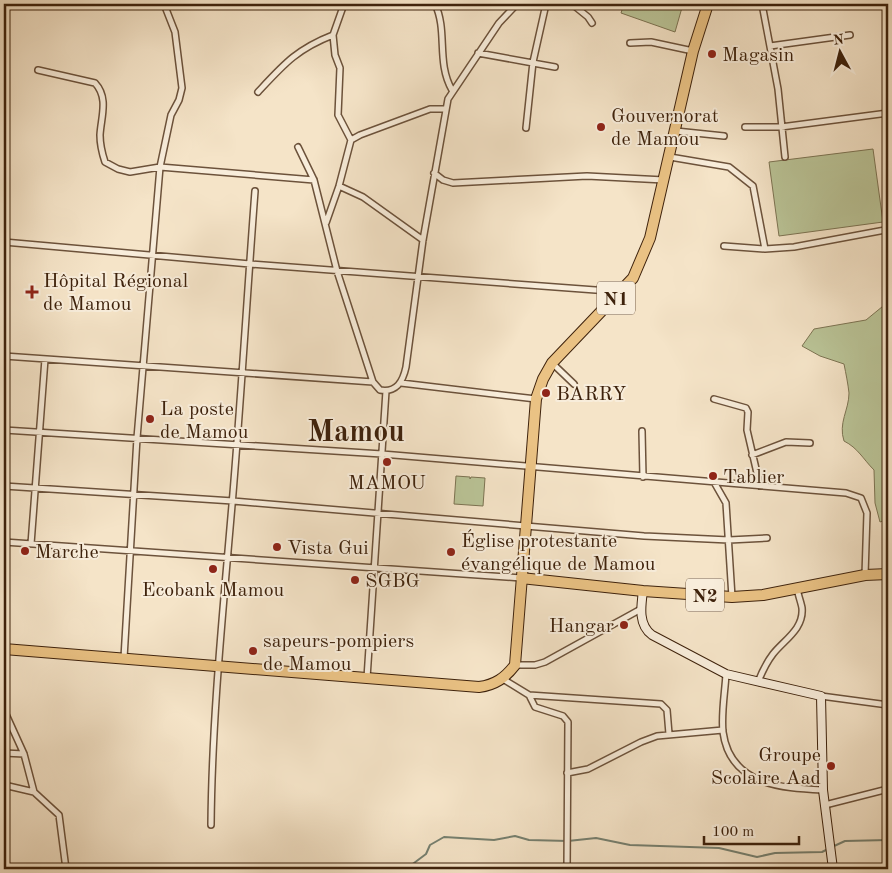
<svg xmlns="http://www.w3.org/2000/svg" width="892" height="873" font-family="'Old Standard TT',serif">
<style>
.green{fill:#bac497;stroke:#7c7352}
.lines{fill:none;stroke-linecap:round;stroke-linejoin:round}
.stream{stroke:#768070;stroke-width:2}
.river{stroke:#9cbfb3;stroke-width:11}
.street-casing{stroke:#6c523b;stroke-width:8}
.secondary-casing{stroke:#3e220c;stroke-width:10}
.highway-casing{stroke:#3e220c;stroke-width:12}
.street{stroke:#f8eddb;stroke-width:5}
.secondary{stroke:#f8eddb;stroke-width:8}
.highway{stroke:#eac284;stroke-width:10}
.poi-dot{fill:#8f2418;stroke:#f8eddb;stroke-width:2}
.labels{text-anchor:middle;stroke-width:4;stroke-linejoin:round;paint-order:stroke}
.shield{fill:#f8eddb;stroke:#765f4a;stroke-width:1}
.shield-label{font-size:19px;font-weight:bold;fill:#3e220c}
.poi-label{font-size:20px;fill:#3e220c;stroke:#f8eddb;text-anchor:start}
.town-label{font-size:30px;font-weight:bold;fill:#3e220c;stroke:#f8eddb}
</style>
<rect width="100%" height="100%" fill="#f5e4c8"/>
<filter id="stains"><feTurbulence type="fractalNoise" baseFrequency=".004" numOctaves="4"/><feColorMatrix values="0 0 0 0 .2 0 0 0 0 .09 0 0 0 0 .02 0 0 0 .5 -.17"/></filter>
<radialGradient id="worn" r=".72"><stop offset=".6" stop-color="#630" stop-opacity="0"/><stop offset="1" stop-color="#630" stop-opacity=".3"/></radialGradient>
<path class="green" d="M 624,4 L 683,4 L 675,32 L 621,13 Z
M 873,149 L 883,222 L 779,236 L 769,162 Z
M 888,302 L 888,519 L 880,522 L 875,503 L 874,470 C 863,459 858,448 844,441 C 838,423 849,410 849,393 C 848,384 846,374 844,364 L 820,356 L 802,346 L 814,329 L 866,320 Z
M 456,476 L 470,477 L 470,479 L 471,477 L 485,478 L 483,506 L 454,504 Z"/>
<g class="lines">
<path class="stream" d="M 832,847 L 845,841 L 888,840
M 356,869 L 368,865 L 376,869
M 406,869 L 426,854 L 430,845 L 444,837 L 494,840 L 515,836 L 529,840 L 568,841 L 596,838 L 630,845 L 719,848 L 757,857 L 775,853 L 822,852 L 828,849"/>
<path class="river" d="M 888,419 L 888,452"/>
<defs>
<path id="street" d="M 435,4 C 448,31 436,62 452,90
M 572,4 L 588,17 L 592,23
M 762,4 L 778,89 L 785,157
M 763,6 L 778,4
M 333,35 L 335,55 L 340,68 L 338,115 L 351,140
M 630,43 L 651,42 L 693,51
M 770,46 L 850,35
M 478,53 L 555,67
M 38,70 L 95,83 C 109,98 101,117 100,135 C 100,145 102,153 105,162 L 118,169 L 130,172 L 160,167 L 314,180
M 258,92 C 284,64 297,49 333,35 L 344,4
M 745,127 L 781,127 L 888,113
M 526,128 L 533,62 L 546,4
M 676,131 L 724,136
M 298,147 L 314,180 L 337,271 L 373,382 L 380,390 C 397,393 403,381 406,367 L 423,240 L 448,99 L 499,23 L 517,4
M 670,157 L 729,167 L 753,186 L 765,249
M 434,173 L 443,180 L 453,183 L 587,176 L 664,180
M 339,186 L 363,197 L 423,240
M 326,223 L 339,186 L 351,140 L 360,135 L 430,109 L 445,109
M 4,242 L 250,264 L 609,291 L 619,294
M 724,246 L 765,249 L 794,247 L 885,230
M 4,356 L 373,382
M 552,363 L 574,384
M 401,383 L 536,399
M 714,399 L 746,408 L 748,412 L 747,430 L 760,486
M 4,430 L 382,454 L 846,493 L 861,498 L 867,513 L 865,575
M 642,431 L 643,477
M 752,455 L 786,442 L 810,443
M 714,482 L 726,503 L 732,597
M 4,486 L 233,501 L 644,536 L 729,540 L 767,538
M 4,542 L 521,578
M 31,544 L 45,359
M 124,658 L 137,438 L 160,167 L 171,115 L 179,100 L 182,88 L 175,32 L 164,4
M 515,665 L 535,665 L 545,662 L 641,609
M 726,674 C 725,692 721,714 723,732 C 730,785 781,788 823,790
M 367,678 L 386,391
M 503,679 L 529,695 L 535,707 L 563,716 L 568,722 L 567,869
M 758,682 C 762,672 766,663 773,654 C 784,640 804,629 802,608 C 801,602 798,595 797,588
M 529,695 L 661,704 L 667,710 L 669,734
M 821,696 L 888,705
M 4,710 L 24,754 L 34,792
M 4,753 L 24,754
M 567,773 L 588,769 L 641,742 L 657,736 L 723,730
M 4,785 L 34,792 L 59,815 L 66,869
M 825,805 L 888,789
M 211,825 C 212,718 223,611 232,505 C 241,400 247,296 255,191
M 595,869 L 617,869"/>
<path id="secondary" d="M 643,591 C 641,606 638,625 652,635 L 726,674 L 821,696 L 823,790 L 833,869"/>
<path id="highway" d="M 521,578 L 643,591 L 732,597 L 763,595 L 865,575 L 888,574
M 4,649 L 479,687 C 495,685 505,678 515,665 L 536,399 L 543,379 L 552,363 L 633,278 L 650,238 L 693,51 L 708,4"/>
</defs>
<use href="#street" class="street-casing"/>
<use href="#secondary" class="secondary-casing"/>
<use href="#highway" class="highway-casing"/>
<use href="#street" class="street"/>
<use href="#secondary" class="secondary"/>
<use href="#highway" class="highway"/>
</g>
<g class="poi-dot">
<circle cx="712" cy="54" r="5"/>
<circle cx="601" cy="127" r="5"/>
<path d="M29.5 284.5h5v5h5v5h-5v5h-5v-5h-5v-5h5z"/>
<circle cx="546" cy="393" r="5"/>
<circle cx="150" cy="419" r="5"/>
<circle cx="387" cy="462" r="5"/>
<circle cx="713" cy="476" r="5"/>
<circle cx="277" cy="547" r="5"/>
<circle cx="25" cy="551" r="5"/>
<circle cx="451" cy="552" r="5"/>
<circle cx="213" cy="569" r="5"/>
<circle cx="355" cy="580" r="5"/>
<circle cx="624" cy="625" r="5"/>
<circle cx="253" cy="651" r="5"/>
<circle cx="831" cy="766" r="5"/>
</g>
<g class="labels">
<g class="shield">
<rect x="597" y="281.5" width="38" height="33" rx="4"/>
<rect x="686" y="578.5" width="38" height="33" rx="4"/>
</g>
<g class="shield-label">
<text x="616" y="305">N1</text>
<text x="705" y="602">N2</text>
</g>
<g class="poi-label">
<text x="722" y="61">Magasin</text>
<text x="611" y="122">Gouvernorat<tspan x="611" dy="23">de Mamou</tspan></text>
<text x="43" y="287">Hôpital Régional<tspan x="43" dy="23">de Mamou</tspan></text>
<text x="556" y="400">BARRY</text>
<text x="160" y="415">La poste<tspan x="160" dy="23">de Mamou</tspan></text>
<text x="723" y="483">Tablier</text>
<text x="387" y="489" text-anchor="middle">MAMOU</text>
<text x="461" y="547">Église protestante<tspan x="461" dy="23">évangélique de Mamou</tspan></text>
<text x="287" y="554">Vista Gui</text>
<text x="35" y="558">Marche</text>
<text x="365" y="587">SGBG</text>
<text x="213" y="596" text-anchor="middle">Ecobank Mamou</text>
<text x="614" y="632" text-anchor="end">Hangar</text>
<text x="263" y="647">sapeurs-pompiers<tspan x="263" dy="23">de Mamou</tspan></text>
<text x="821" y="761" text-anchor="end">Groupe<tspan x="821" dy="23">Scolaire Aad</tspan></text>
</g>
<g class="town-label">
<text x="356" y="441">Mamou</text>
</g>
</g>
<rect width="892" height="873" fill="none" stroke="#f5e4c8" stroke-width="20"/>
<rect x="5" y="5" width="882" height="863" fill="none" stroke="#3e220c" stroke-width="2.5"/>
<rect x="10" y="10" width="872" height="853" fill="none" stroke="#3e220c"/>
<g transform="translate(840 52) rotate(353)" stroke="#f8eddb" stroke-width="4" paint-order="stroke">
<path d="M0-4L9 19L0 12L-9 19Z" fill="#3e220c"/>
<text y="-8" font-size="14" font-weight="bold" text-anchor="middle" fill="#3e220c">N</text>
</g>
<path d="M704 836v8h95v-8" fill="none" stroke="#3e220c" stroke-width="2.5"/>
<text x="712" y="836" font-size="15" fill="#3e220c" stroke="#f8eddb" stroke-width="4" paint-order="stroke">100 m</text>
<rect width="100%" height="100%" filter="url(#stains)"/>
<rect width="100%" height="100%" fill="url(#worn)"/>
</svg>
